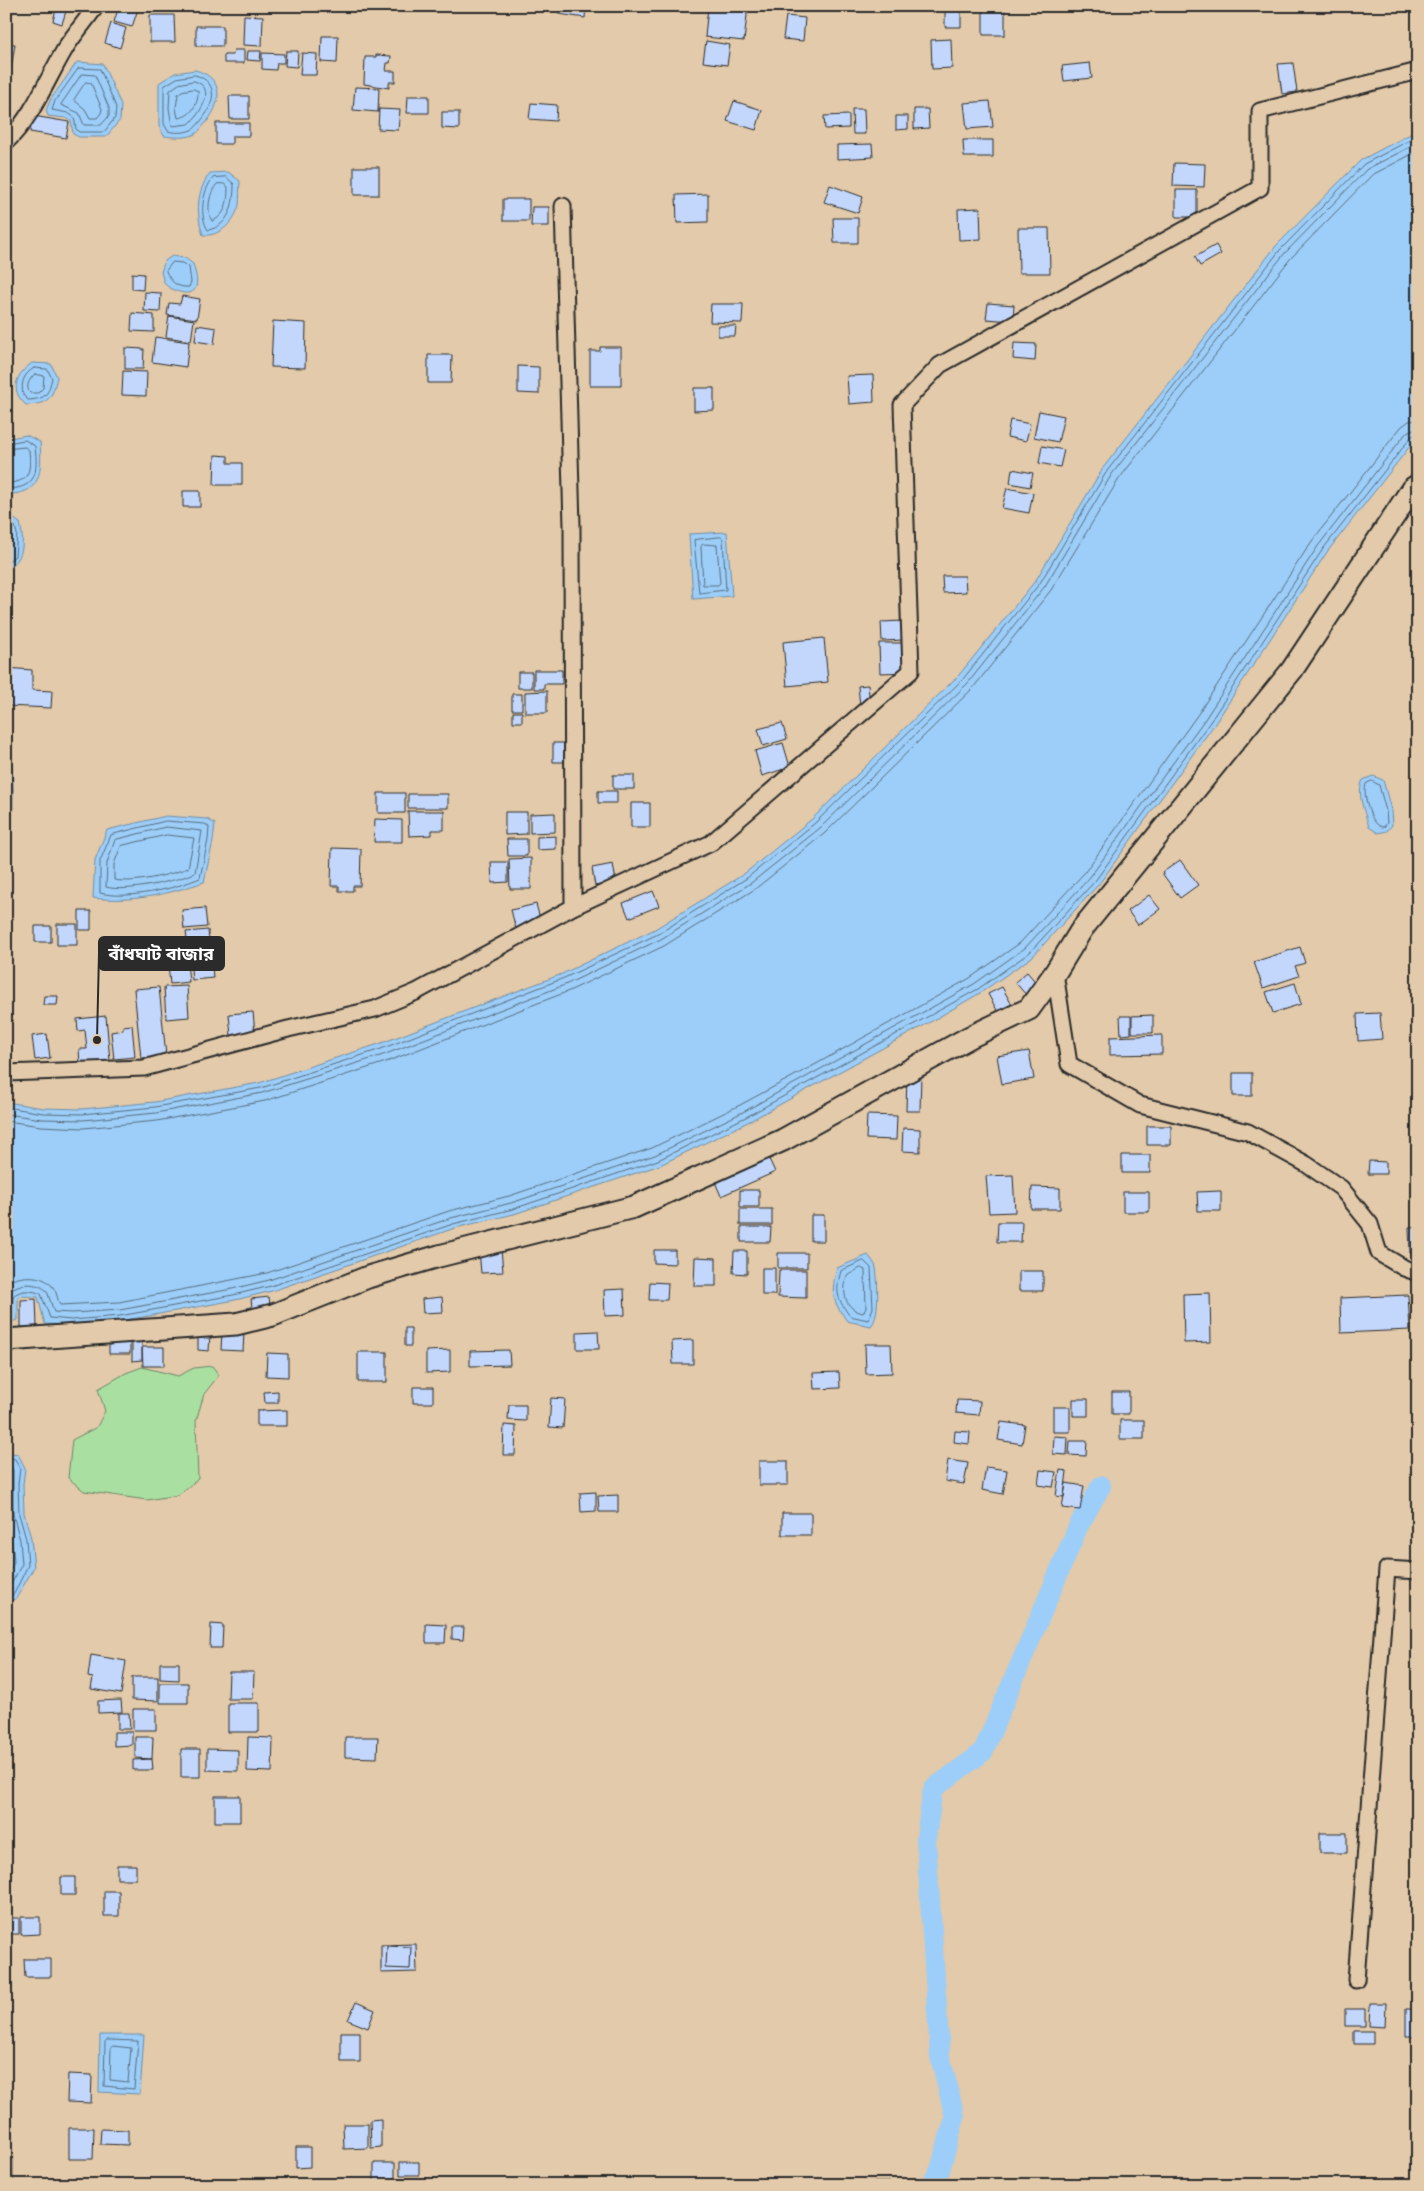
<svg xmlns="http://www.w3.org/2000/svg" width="1424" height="2191" font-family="'Gochi Hand','Noto Sans Bengali',sans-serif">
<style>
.green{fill:#aadfa2;stroke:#6a8566}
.water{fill:#9ccef9;stroke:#6f8da7}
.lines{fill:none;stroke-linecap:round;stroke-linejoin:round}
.shore{stroke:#586c7d;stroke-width:1}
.canal{stroke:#9ccef9;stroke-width:20}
.building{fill:#c3d7fc;stroke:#2b2b2b}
.street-casing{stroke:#2b2b2b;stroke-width:19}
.secondary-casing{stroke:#2b2b2b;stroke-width:25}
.street{stroke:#e2caaa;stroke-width:15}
.secondary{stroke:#e2caaa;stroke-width:21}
.leader{fill:none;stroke:#2b2b2b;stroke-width:2}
.callout-dot{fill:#2b2b2b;stroke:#e2caaa;stroke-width:2}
.callout{fill:#2b2b2b;stroke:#2b2b2b;stroke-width:2}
.callout-label{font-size:18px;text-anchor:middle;font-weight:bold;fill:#fff}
</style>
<rect width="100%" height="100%" fill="#e2caaa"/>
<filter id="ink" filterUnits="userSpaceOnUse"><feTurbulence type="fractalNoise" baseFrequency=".02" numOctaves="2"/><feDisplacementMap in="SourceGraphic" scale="10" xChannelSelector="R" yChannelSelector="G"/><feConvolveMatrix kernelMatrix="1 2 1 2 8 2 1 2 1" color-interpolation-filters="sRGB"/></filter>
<g filter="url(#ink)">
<path class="green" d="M 212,1366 L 219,1375 L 204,1394 L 196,1421 L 198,1479 L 178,1495 L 147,1500 L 84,1491 L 68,1478 L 72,1440 L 97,1427 L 105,1411 L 98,1389 L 126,1373 L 142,1367 L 178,1376 L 194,1368 Z"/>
<path class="water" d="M 77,62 L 103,64 L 121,105 L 120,120 L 106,137 L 79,137 L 73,134 L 71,121 L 66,118 L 48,116 L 46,110 L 51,99 Z
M 195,70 C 226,78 222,105 204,125 C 201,128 198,133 195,134 C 187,139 173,137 164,136 L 159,126 L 159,83 L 175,73 Z
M 1418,130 L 1418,436 L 1327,552 L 1214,725 L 1099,884 L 1032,957 L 980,993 L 932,1021 L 748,1122 L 660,1165 L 514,1214 L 455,1228 L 272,1291 L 235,1300 L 121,1321 L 72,1325 L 45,1324 L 38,1297 L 22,1296 L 18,1298 L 18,1320 L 6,1323 L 6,1102 L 43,1108 L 82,1109 L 155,1102 L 259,1083 L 379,1044 L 562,974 L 655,929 L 744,874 L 812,819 L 959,675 L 1036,580 L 1103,468 L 1276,246 L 1361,160 Z
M 228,172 L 240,181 C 239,189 240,198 239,205 C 235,221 220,237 203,235 C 196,213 196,192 210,173 Z
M 172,256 L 185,258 L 193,264 C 195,271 199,282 195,289 C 190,298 170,290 165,284 C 163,281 162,275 161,272 L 165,261 Z
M 32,363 L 51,364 L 57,377 C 52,399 49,404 26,405 C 9,390 16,374 32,363 Z
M 26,435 L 40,442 C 42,471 42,495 6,494 L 6,439 Z
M 13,518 L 20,523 C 24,541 25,559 7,569 L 6,520 Z
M 727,532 L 732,596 L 693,599 L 689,534 Z
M 6,754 L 11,757 C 16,801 12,842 6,885 Z
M 1373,776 L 1383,780 L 1391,810 L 1392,825 L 1387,831 L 1378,833 L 1369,827 C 1365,812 1356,794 1363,780 Z
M 166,816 L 207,819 L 215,824 L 213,841 L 204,882 C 168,894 132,903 93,898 L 95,860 L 107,830 Z
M 868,1255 C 871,1259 875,1263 876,1268 C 878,1281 880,1317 871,1326 L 847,1321 C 831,1299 831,1293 837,1268 Z
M 6,1452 L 18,1454 L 25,1468 L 23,1484 L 24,1513 L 31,1538 L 34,1567 L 16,1599 L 6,1601 Z
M 100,2035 L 144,2035 L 140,2094 L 99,2092 Z"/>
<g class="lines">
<path class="shore" d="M 79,68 L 100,69 L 116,107 L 115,118 L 104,132 L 79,132 L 76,129 L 74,117 L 68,113 L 52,110 L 55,101 Z
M 82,74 L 95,75 L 109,108 L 109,116 L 101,125 L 84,125 L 79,113 L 61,105 Z
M 195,75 C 221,82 214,106 200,122 C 197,125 195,129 191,130 C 184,133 175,133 168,131 L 164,124 L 164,86 L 177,78 Z
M 194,81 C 218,87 200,114 189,124 L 172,126 L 169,108 L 170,90 L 179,84 Z
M 86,82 L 91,83 L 102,109 L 101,113 L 97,118 L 90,118 L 85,109 L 74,100 Z
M 194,89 L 198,91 C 199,103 191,117 178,118 L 176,108 L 178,94 L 182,91 Z
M 226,177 L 234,184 C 234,203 230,226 208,230 C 199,216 202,191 213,178 Z
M 224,184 L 228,187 C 228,201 226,216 212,221 C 206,212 209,192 217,184 Z
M 173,262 L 182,263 L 189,267 L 191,282 L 189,287 C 178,288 170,282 166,271 Z
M 34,368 L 47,369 L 52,378 C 48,395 46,399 28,400 L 23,395 C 21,382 23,375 34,368 Z
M 35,374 L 44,376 L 43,388 L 38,393 L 30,393 C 25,387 29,379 35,374 Z
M 6,443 L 25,440 L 35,446 C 38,472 37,489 6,489
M 6,449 L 25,447 L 29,450 C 31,471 30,483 6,483
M 6,524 L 15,526 L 17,534 L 15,556 L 6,563
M 721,537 L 723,539 L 726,590 L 699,593 L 694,540 Z
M 703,544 L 717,545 L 720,583 L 718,585 L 703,585 L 701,547 Z
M 6,760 L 10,790 L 6,846
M 1372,781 L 1379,785 L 1386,811 L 1387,823 L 1384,827 C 1371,828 1362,794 1366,784 Z
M 166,821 L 205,824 L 209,827 L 208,840 L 200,878 C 174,889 127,900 100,893 L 100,861 L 111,835 Z
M 166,827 L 202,831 L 195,873 C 175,881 126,893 106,887 L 107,863 L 115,840 Z
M 167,835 L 194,838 L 188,868 C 169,875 134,884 114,880 L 114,864 L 121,846 Z
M 6,1107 L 43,1113 L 82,1114 L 155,1107 L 261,1088 L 381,1049 L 564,978 L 658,934 L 747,878 L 815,823 L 963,679 L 1040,583 L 1107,471 L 1280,250 L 1364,164 L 1418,136
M 6,1114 L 42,1119 L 83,1120 L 156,1113 L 262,1093 L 383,1055 L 567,984 L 661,939 L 751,883 L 820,828 L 968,683 L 1045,586 L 1112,474 L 1284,254 L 1367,169 L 1418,143
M 6,1121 L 41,1126 L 83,1128 L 157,1121 L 265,1101 L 386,1062 L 569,991 L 664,946 L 755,889 L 825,833 L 973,688 L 1051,590 L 1119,479 L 1290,259 L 1372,175 L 1418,151
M 864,1261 L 871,1268 L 873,1308 L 868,1320 L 850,1316 C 837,1299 835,1292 841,1271 Z
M 861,1268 L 865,1270 L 866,1308 L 863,1313 C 844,1309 842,1292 847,1276 Z
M 6,1283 C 18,1275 42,1273 52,1286 C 57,1291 57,1299 60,1305 L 119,1302 L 267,1273 L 449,1211 L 509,1196 L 652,1148 L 740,1105 L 818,1063 L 970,978 L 1020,943 L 1085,872 L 1198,714 L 1312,541 L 1401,427 L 1409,421 L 1418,420
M 6,1298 C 10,1282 36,1280 47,1291 L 54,1312 L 72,1313 L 120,1310 L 232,1289 L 269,1280 L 451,1218 L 511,1203 L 655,1155 L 743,1112 L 974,984 L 1025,948 L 1090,877 L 1205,719 L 1318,546 L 1407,432 L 1418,427
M 6,1318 L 12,1316 L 13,1296 C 21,1289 32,1290 41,1294 L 50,1318 L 72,1320 L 120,1316 L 233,1295 L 271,1286 L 453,1224 L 513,1209 L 658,1160 L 746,1117 L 978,989 L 1029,953 L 1095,881 L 1210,722 L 1323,549 L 1412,436 L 1418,434
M 6,1457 L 15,1459 L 20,1469 L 18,1484 L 19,1514 L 26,1539 L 28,1565 L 14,1594 L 6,1596
M 6,1463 L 10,1464 L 13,1470 L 13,1514 L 20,1540 L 22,1564 L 9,1588 L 6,1590
M 6,1520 L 12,1542 L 14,1562 L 6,1578
M 107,2040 L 138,2041 L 134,2089 L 104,2086 L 105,2042 Z
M 113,2046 L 131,2048 L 128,2082 L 110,2080 L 111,2048 Z"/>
<path class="canal" d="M 931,2185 L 940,2170 L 955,2117 L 940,2056 L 926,1838 L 933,1789 L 983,1752 L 1078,1527 L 1101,1486"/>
</g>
<path class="building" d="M 119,6 L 138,9 L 132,27 L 114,22 Z
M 560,6 L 586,6 L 585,18 L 559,14 Z
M 708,6 L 748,6 L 744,41 L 705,37 Z
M 945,6 L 961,6 L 961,27 L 945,27 Z
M 983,6 L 1005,6 L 1005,35 L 983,35 Z
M 56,9 L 66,11 L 62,24 L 53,21 Z
M 150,15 L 174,15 L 175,42 L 150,42 Z
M 244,15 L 263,16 L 262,46 L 243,45 Z
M 786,16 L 805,18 L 803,41 L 783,39 Z
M 111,23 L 126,28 L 120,48 L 105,43 Z
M 196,26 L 223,26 L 223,46 L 196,46 Z
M 322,36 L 338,36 L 337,63 L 321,62 Z
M 951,39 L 952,68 L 932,69 L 931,40 Z
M 706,41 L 730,45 L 727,65 L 703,62 Z
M 6,43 L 15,44 L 10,76 L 6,75 Z
M 234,50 L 244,50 L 244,63 L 224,63 L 224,55 L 233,55 Z
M 248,51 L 261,51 L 260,61 L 247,60 Z
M 286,51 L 298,51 L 297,67 L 285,66 Z
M 262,53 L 284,54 L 284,63 L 277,63 L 276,70 L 262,69 Z
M 302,53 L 317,54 L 316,75 L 300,75 Z
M 376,55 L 391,56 L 390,63 L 387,63 L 386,71 L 395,71 L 395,82 L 389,82 L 389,88 L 364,84 L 365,57 L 376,57 Z
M 1090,63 L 1092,78 L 1064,81 L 1062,66 Z
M 1293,63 L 1297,92 L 1282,94 L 1278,64 Z
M 355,87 L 379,88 L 378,112 L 353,110 Z
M 229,96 L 249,96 L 249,119 L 230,119 Z
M 408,96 L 429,96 L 429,113 L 407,113 Z
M 734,101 L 762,110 L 756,130 L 727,121 Z
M 990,101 L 993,127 L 967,129 L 964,103 Z
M 531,103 L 557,105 L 556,121 L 529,119 Z
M 379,109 L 400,110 L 398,130 L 378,129 Z
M 852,109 L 864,109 L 865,134 L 853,134 Z
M 914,109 L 928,109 L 929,128 L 914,129 Z
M 442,112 L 459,112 L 459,129 L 442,128 Z
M 849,115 L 849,128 L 825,129 L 824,116 Z
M 33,116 L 69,122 L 66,138 L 30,132 Z
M 896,116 L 908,116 L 908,129 L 896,130 Z
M 216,123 L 249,123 L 249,136 L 232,136 L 232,144 L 216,144 Z
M 963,140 L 993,140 L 993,157 L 964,157 Z
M 872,144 L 873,157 L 837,159 L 837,145 Z
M 1174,163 L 1205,164 L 1204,187 L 1173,186 Z
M 354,167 L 379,167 L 379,195 L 354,195 Z
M 830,185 L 863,197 L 858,213 L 824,202 Z
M 1176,190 L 1197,190 L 1197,217 L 1176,217 Z
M 708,194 L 708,222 L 677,223 L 676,195 Z
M 503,199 L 529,199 L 529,221 L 503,221 Z
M 532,207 L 549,207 L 549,226 L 531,226 Z
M 980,208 L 981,239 L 959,240 L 958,209 Z
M 833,218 L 858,218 L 858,243 L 834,243 Z
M 1018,228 L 1049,228 L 1050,273 L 1019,273 Z
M 1216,245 L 1221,254 L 1200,266 L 1195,257 Z
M 132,273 L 144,274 L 143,290 L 132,289 Z
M 145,292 L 161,293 L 160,312 L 144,311 Z
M 182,296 L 200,299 L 197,319 L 167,315 L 169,303 L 180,304 Z
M 988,303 L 1014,305 L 1013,321 L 986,319 Z
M 711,304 L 743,304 L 742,323 L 710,322 Z
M 132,313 L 154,315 L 154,332 L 131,331 Z
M 169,316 L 194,320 L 191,341 L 166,337 Z
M 273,321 L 306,323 L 305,368 L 271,367 Z
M 197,325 L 216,328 L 214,344 L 195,341 Z
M 718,326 L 736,326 L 735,336 L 718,336 Z
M 155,337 L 189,342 L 186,367 L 152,362 Z
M 1014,343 L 1036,344 L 1035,361 L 1013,359 Z
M 600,347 L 621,347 L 621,386 L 590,386 L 590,351 L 600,351 Z
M 125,348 L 144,349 L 143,369 L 125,369 Z
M 428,355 L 452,355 L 451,383 L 428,383 Z
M 518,366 L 539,367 L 539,394 L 518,393 Z
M 123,371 L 147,372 L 146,396 L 122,395 Z
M 873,375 L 874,402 L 849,404 L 847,376 Z
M 694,388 L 714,388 L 714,410 L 694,411 Z
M 1039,411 L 1064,416 L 1058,442 L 1034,437 Z
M 1010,420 L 1030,424 L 1026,441 L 1007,437 Z
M 1042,446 L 1064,450 L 1060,467 L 1039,463 Z
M 215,455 L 228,456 L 228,463 L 242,463 L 242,485 L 214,485 Z
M 1012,469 L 1033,473 L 1030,487 L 1010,483 Z
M 1007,488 L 1033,493 L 1029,513 L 1002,508 Z
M 183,491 L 200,491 L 200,507 L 183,507 Z
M 942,576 L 965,576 L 966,592 L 943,593 Z
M 903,621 L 904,640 L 882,641 L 881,622 Z
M 824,638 L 828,682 L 787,686 L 783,642 Z
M 879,643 L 908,643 L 909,672 L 880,673 Z
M 6,668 L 32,670 L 32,690 L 52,691 L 51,708 L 6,706 Z
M 534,670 L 562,670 L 562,684 L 544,684 L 544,689 L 534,689 Z
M 518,672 L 532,672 L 532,688 L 518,688 Z
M 868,685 L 870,705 L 860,706 L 858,686 Z
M 547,691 L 547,713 L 525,713 L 525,692 Z
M 512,694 L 522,694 L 522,710 L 512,710 Z
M 513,712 L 522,712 L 522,722 L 513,722 Z
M 782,723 L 787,739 L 763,746 L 758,729 Z
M 553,743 L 564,743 L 564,762 L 553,762 Z
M 783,743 L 790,767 L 762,776 L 755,751 Z
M 613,775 L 634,775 L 634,789 L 613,789 Z
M 598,791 L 617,791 L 617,803 L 598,803 Z
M 378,793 L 405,793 L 405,813 L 378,813 Z
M 408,794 L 448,794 L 448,808 L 408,808 Z
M 631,803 L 650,803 L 650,827 L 631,827 Z
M 408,811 L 444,811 L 444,830 L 432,830 L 432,835 L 409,836 Z
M 505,812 L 527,812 L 527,834 L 505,835 Z
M 555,813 L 555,832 L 530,833 L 530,814 Z
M 375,819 L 402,820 L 402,842 L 374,842 Z
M 556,836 L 556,849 L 537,850 L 537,837 Z
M 507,839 L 527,839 L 527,856 L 508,856 Z
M 332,848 L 361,849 L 360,886 L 353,886 L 353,891 L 339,891 L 339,886 L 331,886 Z
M 531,858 L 531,889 L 510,889 L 509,859 Z
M 1180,860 L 1198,885 L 1180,898 L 1162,873 Z
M 491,862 L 508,862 L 508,882 L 492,883 Z
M 613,864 L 616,882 L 595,886 L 592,868 Z
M 653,891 L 659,906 L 629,918 L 623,903 Z
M 1149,895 L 1160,909 L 1138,925 L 1128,911 Z
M 536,904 L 542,926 L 517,933 L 511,910 Z
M 205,908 L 207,927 L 184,929 L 182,910 Z
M 79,911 L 91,911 L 91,930 L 79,930 Z
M 57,924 L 77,924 L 77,945 L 57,945 Z
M 35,926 L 51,926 L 51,942 L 35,942 Z
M 208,930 L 210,952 L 189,954 L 186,932 Z
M 1300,947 L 1305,963 L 1295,966 L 1299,976 L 1263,988 L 1254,962 Z
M 211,954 L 213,978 L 192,980 L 190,957 Z
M 187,962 L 189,982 L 170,984 L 168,964 Z
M 1027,972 L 1039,986 L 1027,996 L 1015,982 Z
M 1295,983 L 1301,1004 L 1273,1013 L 1266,992 Z
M 187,986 L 189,1017 L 166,1019 L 164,987 Z
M 159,987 L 166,1056 L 141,1058 L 134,989 Z
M 1002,987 L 1012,1005 L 998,1012 L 988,994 Z
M 44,996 L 58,996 L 57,1005 L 43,1005 Z
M 253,1012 L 255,1034 L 231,1036 L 229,1014 Z
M 1380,1013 L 1382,1039 L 1358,1041 L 1357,1014 Z
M 1153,1015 L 1153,1033 L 1132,1033 L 1132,1016 Z
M 106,1016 L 110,1061 L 80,1064 L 79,1049 L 87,1049 L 85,1030 L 78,1031 L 77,1019 Z
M 1120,1016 L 1131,1016 L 1131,1034 L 1121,1035 Z
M 132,1025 L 135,1057 L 114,1059 L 111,1032 L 123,1030 L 123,1026 Z
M 47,1034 L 50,1058 L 35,1060 L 32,1036 Z
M 1162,1035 L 1162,1054 L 1110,1055 L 1110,1037 Z
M 1029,1051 L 1034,1079 L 1002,1084 L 997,1056 Z
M 1233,1073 L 1252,1073 L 1252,1096 L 1233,1096 Z
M 907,1074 L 921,1074 L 920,1111 L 906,1111 Z
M 867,1115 L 897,1116 L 896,1140 L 866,1139 Z
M 1147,1126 L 1171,1126 L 1171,1145 L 1147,1145 Z
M 903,1128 L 920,1129 L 920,1152 L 902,1151 Z
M 1122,1155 L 1150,1155 L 1150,1173 L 1122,1173 Z
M 769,1159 L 775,1172 L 721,1196 L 715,1182 Z
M 1369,1161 L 1386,1162 L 1386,1174 L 1368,1174 Z
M 1013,1175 L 1015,1212 L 989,1213 L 986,1176 Z
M 1032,1187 L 1060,1188 L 1060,1209 L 1031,1209 Z
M 740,1190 L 759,1190 L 759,1207 L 740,1207 Z
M 1221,1191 L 1221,1211 L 1198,1211 L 1197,1192 Z
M 1123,1192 L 1149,1192 L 1149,1212 L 1123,1212 Z
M 740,1209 L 772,1209 L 772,1225 L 740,1225 Z
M 811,1215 L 824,1215 L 824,1241 L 811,1241 Z
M 998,1222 L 1022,1222 L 1021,1242 L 997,1242 Z
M 741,1227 L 771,1227 L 770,1242 L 741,1242 Z
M 1409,1227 L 1418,1227 L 1418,1252 L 1410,1253 Z
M 501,1248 L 503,1272 L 481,1273 L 479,1250 Z
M 654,1250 L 675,1250 L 675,1264 L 654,1263 Z
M 734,1251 L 747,1251 L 747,1274 L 733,1273 Z
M 778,1253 L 807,1253 L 807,1268 L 778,1268 Z
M 695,1257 L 716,1258 L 716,1286 L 694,1286 Z
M 762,1268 L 775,1268 L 775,1295 L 762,1295 Z
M 779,1270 L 806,1270 L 806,1298 L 778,1297 Z
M 1019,1271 L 1043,1271 L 1043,1291 L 1019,1291 Z
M 650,1282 L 668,1283 L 667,1300 L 649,1300 Z
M 624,1289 L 625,1315 L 605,1316 L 604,1290 Z
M 1210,1293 L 1211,1342 L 1184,1343 L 1183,1294 Z
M 1408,1295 L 1410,1330 L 1341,1333 L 1340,1298 Z
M 269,1297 L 271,1313 L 248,1316 L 247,1308 L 252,1307 L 251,1299 Z
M 442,1297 L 443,1312 L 423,1313 L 422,1299 Z
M 36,1299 L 37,1327 L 21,1327 L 21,1300 Z
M 405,1328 L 411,1328 L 411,1346 L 405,1346 Z
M 598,1331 L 599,1349 L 577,1349 L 577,1332 Z
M 198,1332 L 210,1333 L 209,1351 L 198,1350 Z
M 222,1332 L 244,1332 L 243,1351 L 221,1350 Z
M 109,1338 L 130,1338 L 130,1354 L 109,1354 Z
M 132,1339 L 142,1339 L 142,1360 L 132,1361 Z
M 693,1340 L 693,1364 L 673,1364 L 672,1341 Z
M 865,1344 L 891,1344 L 892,1373 L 866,1374 Z
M 142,1347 L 164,1347 L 164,1366 L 143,1366 Z
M 450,1350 L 450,1372 L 426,1373 L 426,1351 Z
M 509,1350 L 510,1365 L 470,1366 L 470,1351 Z
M 358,1352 L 387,1352 L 387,1382 L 358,1382 Z
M 267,1353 L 288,1354 L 288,1377 L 266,1376 Z
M 839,1372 L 840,1388 L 814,1389 L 813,1373 Z
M 413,1387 L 433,1387 L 433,1403 L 413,1403 Z
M 278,1391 L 278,1403 L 265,1403 L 264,1392 Z
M 1112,1392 L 1129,1392 L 1129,1414 L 1112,1414 Z
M 551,1398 L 565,1399 L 563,1428 L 549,1427 Z
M 1073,1399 L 1088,1399 L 1088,1416 L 1073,1416 Z
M 957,1400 L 980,1401 L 979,1415 L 956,1413 Z
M 509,1405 L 526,1405 L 526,1421 L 508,1420 Z
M 1053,1407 L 1070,1407 L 1070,1432 L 1053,1432 Z
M 287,1410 L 287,1426 L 257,1426 L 257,1411 Z
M 1120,1420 L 1144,1420 L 1144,1439 L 1120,1439 Z
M 1001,1422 L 1025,1425 L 1022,1444 L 998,1440 Z
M 504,1425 L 516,1426 L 515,1455 L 503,1455 Z
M 955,1431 L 970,1432 L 969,1444 L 954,1442 Z
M 1054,1436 L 1068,1437 L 1067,1455 L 1053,1454 Z
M 1070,1441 L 1087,1441 L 1086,1456 L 1069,1455 Z
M 948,1460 L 968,1463 L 964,1484 L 945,1481 Z
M 759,1461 L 788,1461 L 788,1485 L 759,1485 Z
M 986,1467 L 1007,1470 L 1003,1494 L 982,1490 Z
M 1040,1470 L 1056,1472 L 1053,1487 L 1038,1485 Z
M 1060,1470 L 1067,1471 L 1064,1497 L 1056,1496 Z
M 1066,1483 L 1084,1486 L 1080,1510 L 1062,1508 Z
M 596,1492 L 596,1511 L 581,1512 L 580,1493 Z
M 618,1495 L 618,1512 L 599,1512 L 598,1496 Z
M 782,1513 L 811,1513 L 811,1535 L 782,1535 Z
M 211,1624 L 223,1625 L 222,1648 L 210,1648 Z
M 426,1624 L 446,1625 L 445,1643 L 426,1643 Z
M 452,1627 L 464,1627 L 463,1640 L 452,1639 Z
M 91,1655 L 126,1661 L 121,1694 L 91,1689 L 93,1678 L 88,1677 Z
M 160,1663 L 179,1663 L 179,1680 L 160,1679 Z
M 229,1672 L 254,1672 L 253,1699 L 228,1699 Z
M 132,1677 L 158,1677 L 158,1701 L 132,1700 Z
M 160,1683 L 188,1683 L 188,1703 L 160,1703 Z
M 121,1700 L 122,1712 L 98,1713 L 98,1701 Z
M 228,1703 L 259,1703 L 259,1732 L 228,1732 Z
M 133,1709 L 156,1709 L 156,1730 L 133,1730 Z
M 118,1713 L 129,1713 L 130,1729 L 118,1729 Z
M 114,1732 L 132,1732 L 132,1745 L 114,1746 Z
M 135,1737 L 153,1737 L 152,1759 L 135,1758 Z
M 248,1737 L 273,1738 L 272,1772 L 247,1771 Z
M 345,1737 L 378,1737 L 377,1758 L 345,1757 Z
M 181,1749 L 200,1749 L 200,1777 L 181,1777 Z
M 207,1749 L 238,1750 L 238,1771 L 207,1770 Z
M 152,1759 L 153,1770 L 133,1770 L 133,1760 Z
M 215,1796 L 240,1796 L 240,1822 L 215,1822 Z
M 1320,1833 L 1347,1833 L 1347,1853 L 1320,1853 Z
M 117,1865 L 136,1865 L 136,1879 L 117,1879 Z
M 61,1877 L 75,1877 L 75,1895 L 61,1895 Z
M 104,1891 L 119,1891 L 119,1916 L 104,1916 Z
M 21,1917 L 40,1917 L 40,1934 L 21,1935 Z
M 6,1918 L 19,1918 L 19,1934 L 6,1934 Z
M 416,1944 L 417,1972 L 381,1973 L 381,1945 Z
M 387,1946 L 411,1947 L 410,1969 L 386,1968 Z
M 24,1959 L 51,1959 L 51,1977 L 25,1977 Z
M 356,2002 L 375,2010 L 368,2028 L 348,2020 Z
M 1370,2003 L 1386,2003 L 1385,2027 L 1369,2026 Z
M 1345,2009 L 1365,2009 L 1365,2026 L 1345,2026 Z
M 1406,2009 L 1418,2009 L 1418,2037 L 1406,2037 Z
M 1354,2031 L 1373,2031 L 1373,2044 L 1354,2044 Z
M 341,2032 L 360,2032 L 360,2062 L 341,2062 Z
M 6,2064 L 8,2064 L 7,2080 L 6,2080 Z
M 68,2074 L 92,2075 L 91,2103 L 67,2102 Z
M 381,2119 L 381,2147 L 371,2148 L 370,2120 Z
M 343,2124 L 368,2124 L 368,2148 L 344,2149 Z
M 69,2128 L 94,2128 L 93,2159 L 69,2159 Z
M 101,2129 L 128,2130 L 128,2145 L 100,2144 Z
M 296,2147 L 310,2147 L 310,2167 L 296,2168 Z
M 6,2156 L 13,2156 L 13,2185 L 6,2185 Z
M 400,2162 L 419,2162 L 419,2175 L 400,2175 Z
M 374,2163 L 395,2163 L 395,2185 L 374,2185 Z
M 862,2182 L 890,2182 L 890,2185 L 862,2185 Z"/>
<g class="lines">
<defs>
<path id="street" d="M 6,142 C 34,116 48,76 68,44 C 77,31 87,19 96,6
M 563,206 L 572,526 L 573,907
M 1055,973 L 1069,1064 L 1140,1105 L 1248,1132 L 1306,1164 L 1341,1188 L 1370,1224 L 1379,1253 L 1404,1268 L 1418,1273
M 6,1073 L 144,1068 L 288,1029 L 375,1009 L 416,992 L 573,907 L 711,843 L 911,671 L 902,405 L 940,365 L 1260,188 L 1260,111 L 1418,71
M 1356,1980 L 1387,1569 L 1418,1571"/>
<path id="secondary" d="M 6,1340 L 236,1324 L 273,1315 L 368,1277 L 439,1256 L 634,1207 L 783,1140 L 970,1037 L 1029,1009 L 1055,973 L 1082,929 L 1292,670 L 1412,489 L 1418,485"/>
</defs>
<use href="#street" class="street-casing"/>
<use href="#secondary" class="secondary-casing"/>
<use href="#street" class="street"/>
<use href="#secondary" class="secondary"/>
</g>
</g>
<path class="leader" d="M97 1040L99 953"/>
<circle class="callout-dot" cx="97" cy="1040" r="5"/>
<rect class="callout" x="99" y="937" width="125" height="33" rx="5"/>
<g class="callout-label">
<text x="161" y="960">বাঁধঘাট বাজার</text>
</g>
<rect width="1424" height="2191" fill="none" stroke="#e2caaa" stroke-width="25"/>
<rect x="12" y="12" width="1399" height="2166" fill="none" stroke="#2b2b2b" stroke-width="2" filter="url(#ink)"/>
</svg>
